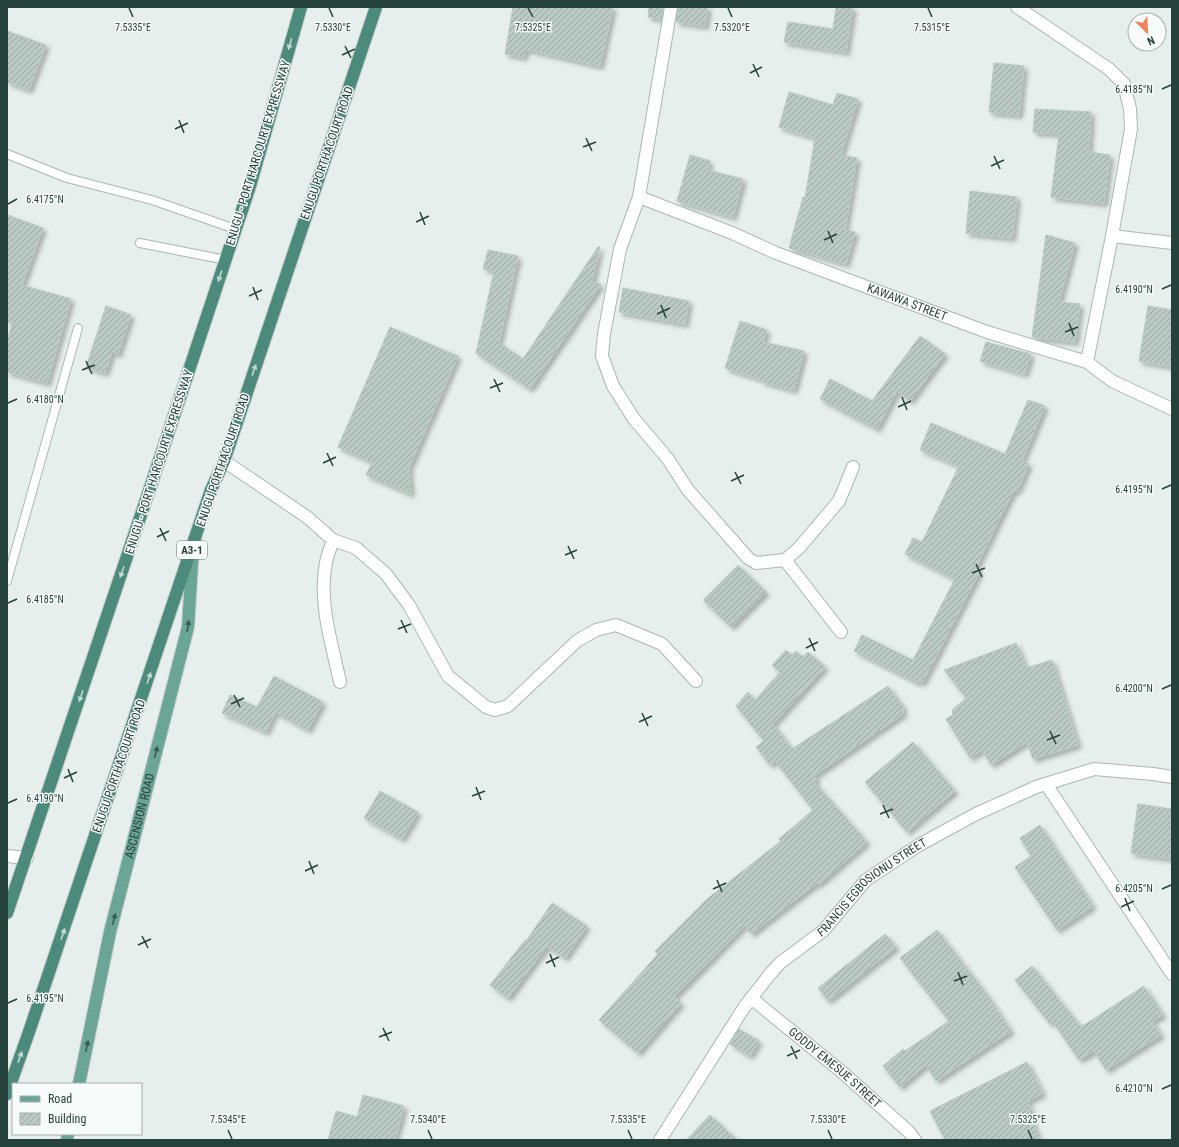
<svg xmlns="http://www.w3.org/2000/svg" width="1179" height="1147" font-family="'Roboto Condensed',sans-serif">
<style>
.building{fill:url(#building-hatch);stroke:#b8c9c2;filter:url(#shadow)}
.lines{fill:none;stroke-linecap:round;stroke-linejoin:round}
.service-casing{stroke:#a8b8b2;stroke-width:10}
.minor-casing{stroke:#a8b8b2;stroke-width:14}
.primary-casing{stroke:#c2cac8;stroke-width:14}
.trunk-casing{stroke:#c2cac8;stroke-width:14}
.service{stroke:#fff;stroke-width:8}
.minor{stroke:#fff;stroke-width:12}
.primary{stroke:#6aa596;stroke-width:12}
.trunk{stroke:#4c8a7c;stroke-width:12}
.oneway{fill:#c4d9d4}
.oneway2{fill:#365b51}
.ticks{fill:none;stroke:#24423a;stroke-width:1.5}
.labels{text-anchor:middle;stroke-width:3;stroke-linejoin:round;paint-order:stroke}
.shield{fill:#f7fbf9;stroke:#637a73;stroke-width:1}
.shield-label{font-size:11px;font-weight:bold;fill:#24423a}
.street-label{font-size:12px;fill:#24423a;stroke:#f7fbf9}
.ticks-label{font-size:10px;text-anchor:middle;fill:#24423a;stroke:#f7fbf9;stroke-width:3;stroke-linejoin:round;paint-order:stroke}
</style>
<defs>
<pattern id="building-hatch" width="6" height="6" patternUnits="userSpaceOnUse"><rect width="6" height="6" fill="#bbcac4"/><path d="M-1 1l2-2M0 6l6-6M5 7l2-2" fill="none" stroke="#98a6a0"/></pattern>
<filter id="shadow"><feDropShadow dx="3.5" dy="3.5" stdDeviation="2" flood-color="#0004"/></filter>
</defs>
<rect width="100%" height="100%" fill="#e6efeb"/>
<path class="building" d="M 513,7 L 613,7 L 600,66 L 525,49 L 524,57 L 505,54 Z
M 649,7 L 663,7 L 661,19 L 648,17 Z
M 678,7 L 708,7 L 705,26 L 676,22 Z
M 836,7 L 853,7 L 846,52 L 784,42 L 788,22 L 833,29 Z
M 7,31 L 46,45 L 29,90 L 7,82 Z
M 994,63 L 1024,66 L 1019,115 L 989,112 Z
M 789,92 L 833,105 L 837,93 L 858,99 L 841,155 L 857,158 L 845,230 L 855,232 L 846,264 L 789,248 L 803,197 L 805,198 L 815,138 L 779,127 Z
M 1035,109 L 1091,112 L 1089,152 L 1110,155 L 1104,203 L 1051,197 L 1059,134 L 1033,132 Z
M 690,155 L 710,161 L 707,170 L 743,179 L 733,217 L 677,201 Z
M 970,191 L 1017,197 L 1012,238 L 966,233 Z
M 7,215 L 43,228 L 22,285 L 71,299 L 47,383 L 7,372 L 7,341 L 12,323 L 7,322 Z
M 1046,235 L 1075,243 L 1059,302 L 1080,304 L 1075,342 L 1032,337 Z
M 598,247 L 600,247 L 592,282 L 601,284 L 530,389 L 476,353 L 494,271 L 483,269 L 488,250 L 518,256 L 499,343 L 523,359 Z
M 623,288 L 689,301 L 685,324 L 619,312 Z
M 106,306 L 131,315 L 118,354 L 112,352 L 105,373 L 86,367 Z
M 1148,306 L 1172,310 L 1172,367 L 1139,361 Z
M 740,321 L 767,330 L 763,342 L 804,351 L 794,390 L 763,382 L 763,380 L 725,368 Z
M 390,327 L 458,356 L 409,468 L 411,494 L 366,475 L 372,462 L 338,447 Z
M 920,336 L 945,354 L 910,401 L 897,391 L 877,429 L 820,399 L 830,379 L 872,401 Z
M 986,342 L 1031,354 L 1025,374 L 980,361 Z
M 1028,400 L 1045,406 L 1022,461 L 1029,464 L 1017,491 L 1014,490 L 975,569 L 980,571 L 923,682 L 916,682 L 854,651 L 862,635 L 913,660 L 955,579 L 905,554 L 913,538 L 922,542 L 959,466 L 920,450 L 931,423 L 1005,454 Z
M 738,565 L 766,592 L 731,627 L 703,600 Z
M 1016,643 L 1026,668 L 1052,660 L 1078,745 L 1033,759 L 1027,742 L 991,765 L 982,750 L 970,758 L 946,719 L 953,715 L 952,710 L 966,698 L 944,670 Z
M 786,650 L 792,655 L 796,651 L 803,657 L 808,652 L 825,667 L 773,724 L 792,749 L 888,686 L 903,707 L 903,714 L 814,776 L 817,780 L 814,782 L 867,842 L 819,884 L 817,883 L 751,934 L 745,925 L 674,997 L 681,1003 L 638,1053 L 599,1020 L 658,954 L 655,951 L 707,899 L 781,841 L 779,839 L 813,810 L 775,761 L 770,765 L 756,747 L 764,741 L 736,706 L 748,692 L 755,700 L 780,672 L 772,665 Z
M 274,676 L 323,702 L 308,730 L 275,712 L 266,732 L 222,713 L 230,695 L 257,707 Z
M 913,742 L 955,791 L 907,832 L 865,782 Z
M 380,791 L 418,812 L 402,839 L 364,818 Z
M 1138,804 L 1172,809 L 1172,859 L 1131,853 Z
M 1040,825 L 1093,906 L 1057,930 L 1015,867 L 1031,856 L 1020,838 Z
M 552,903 L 587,926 L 565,958 L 547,946 L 508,998 L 490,985 L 525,940 L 526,941 Z
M 937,930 L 988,996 L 1011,1031 L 936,1081 L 926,1065 L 900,1087 L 883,1066 L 903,1049 L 905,1051 L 949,1021 L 900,958 Z
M 885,934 L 896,947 L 828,1001 L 818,988 Z
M 1032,966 L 1081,1027 L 1144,986 L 1163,1015 L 1152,1021 L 1161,1035 L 1106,1070 L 1094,1051 L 1079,1060 L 1053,1022 L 1050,1024 L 1015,980 Z
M 739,1029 L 759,1041 L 750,1056 L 730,1044 Z
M 1027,1062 L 1043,1093 L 1027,1102 L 1031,1110 L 1029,1111 L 1039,1140 L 945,1140 L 930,1111 Z
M 363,1095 L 404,1106 L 395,1140 L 328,1140 L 336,1111 L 357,1117 Z
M 710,1115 L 737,1140 L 686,1140 Z"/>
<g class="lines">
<defs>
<path id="service" d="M 7,154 L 67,178 L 152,200 L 235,229
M 140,243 L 226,260
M 7,581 L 78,328"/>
<g id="minor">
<path d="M 671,7 L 639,197 L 620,249 L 604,334 L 602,356 L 613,386 L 634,419 L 668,459 L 688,490 L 748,558 L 756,563 L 785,560 L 798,549 L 839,501 L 853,467"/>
<path d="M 1017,7 L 1109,69 L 1124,84 L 1130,109 L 1131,129 L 1112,236 L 1087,362"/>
<path id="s1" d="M 639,197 L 732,233 L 776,253 L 987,332 L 1087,362 L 1112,381 L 1172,409"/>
<path d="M 1112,236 L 1172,243"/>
<path d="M 224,461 L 307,517 L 333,540 L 356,548 L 386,574 L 409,605 L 448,676 L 486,707 L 495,710 L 508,706 L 577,641 L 596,630 L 616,625 L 662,644 L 696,681"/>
<path d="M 333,540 C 331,547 327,555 326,563 C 318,602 332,644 340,682"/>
<path d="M 785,560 L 841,632"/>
<path d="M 1046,784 L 1172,974"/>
<path d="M 7,856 L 27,858"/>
<path id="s2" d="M 751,998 L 842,1072 L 909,1132 L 915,1140"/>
<path id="s3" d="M 660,1140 L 745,1006 L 771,973 L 780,963 L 823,931 L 866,880 L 919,845 L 976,814 L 1036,787 L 1094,769 L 1153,774 L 1172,777"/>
</g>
<g id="primary">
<path id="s4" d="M 79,1084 L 110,932 L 188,627 L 193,548"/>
<path d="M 67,1140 L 68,1134"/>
</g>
<path id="trunk" d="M 7,913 L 151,485 L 250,186 L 301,7
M 7,1094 L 30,1029 L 211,490 L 224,461 L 376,7"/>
</defs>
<use href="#service" class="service-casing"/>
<use href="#minor" class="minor-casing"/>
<use href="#primary" class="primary-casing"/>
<use href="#trunk" class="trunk-casing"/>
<use href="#service" class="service"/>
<use href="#minor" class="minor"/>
<use href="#primary" class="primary"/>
<use href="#trunk" class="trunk"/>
</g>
<defs><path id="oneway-solid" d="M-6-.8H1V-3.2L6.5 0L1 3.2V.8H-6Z"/></defs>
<g class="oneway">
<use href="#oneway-solid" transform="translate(290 44) rotate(106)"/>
<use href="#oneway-solid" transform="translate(220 276) rotate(108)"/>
<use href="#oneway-solid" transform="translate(254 370) rotate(-71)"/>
<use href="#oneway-solid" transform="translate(122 572) rotate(109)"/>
<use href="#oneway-solid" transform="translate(149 678) rotate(-71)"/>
<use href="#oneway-solid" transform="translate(81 696) rotate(109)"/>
<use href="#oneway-solid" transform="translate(63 934) rotate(-71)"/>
<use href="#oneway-solid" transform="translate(20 1057) rotate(-70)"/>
</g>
<g class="oneway2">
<use href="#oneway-solid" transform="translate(188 626) rotate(-82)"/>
<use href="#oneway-solid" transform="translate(156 752) rotate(-76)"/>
<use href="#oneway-solid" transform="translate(114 919) rotate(-76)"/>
<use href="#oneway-solid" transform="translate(87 1046) rotate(-78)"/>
</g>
<path class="ticks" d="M 129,8 L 133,17M 329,8 L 333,17M 528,8 L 533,17M 728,8 L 732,17M 928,8 L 932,17M 345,46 L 351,58M 342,55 L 355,49M 753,64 L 759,77M 750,73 L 762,67M 1162,89 L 1171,85M 179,120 L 184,133M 175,129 L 188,123M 586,138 L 592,151M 583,147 L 596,142M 994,156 L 1000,169M 991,166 L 1004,160M 8,204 L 17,199M 420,212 L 425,225M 416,222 L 429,216M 828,231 L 833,243M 824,240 L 837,234M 253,287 L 258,300M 1162,289 L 1171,285M 249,296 L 262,290M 661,305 L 666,318M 657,314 L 670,308M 1069,323 L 1074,336M 1065,332 L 1078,327M 86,361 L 92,374M 82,370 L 95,365M 494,379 L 500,392M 490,388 L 503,383M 902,397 L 907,410M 8,403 L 17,399M 898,407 L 911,401M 327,453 L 333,466M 323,463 L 336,457M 735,472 L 741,484M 731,481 L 744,475M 1162,489 L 1171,485M 160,528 L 166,541M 157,537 L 169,531M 568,546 L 574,559M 565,555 L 577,550M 976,564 L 982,577M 972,573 L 985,568M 8,603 L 17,599M 401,620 L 407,633M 398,629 L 411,624M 809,638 L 815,651M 806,648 L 818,642M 1162,689 L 1171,685M 234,695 L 240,707M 231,704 L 244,698M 642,713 L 648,726M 639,722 L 652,716M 1050,731 L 1056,744M 1047,740 L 1060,735M 68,769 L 73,782M 64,778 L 77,772M 476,787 L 481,800M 472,796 L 485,791M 8,803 L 17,799M 883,805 L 889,818M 880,814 L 893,809M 309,861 L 314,874M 305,871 L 318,865M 717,880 L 722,892M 713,889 L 726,883M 1162,889 L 1171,885M 1125,898 L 1130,911M 1121,907 L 1134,901M 142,936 L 148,948M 138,945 L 151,939M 550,954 L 555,967M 546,963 L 559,957M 958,972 L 963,985M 954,981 L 967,976M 8,1003 L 17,999M 383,1028 L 389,1041M 379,1037 L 392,1032M 791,1046 L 797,1059M 787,1056 L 800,1050M 1162,1089 L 1171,1085M 228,1130 L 232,1139M 428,1130 L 432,1139M 628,1130 L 632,1139M 828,1130 L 832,1139M 1028,1130 L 1032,1139"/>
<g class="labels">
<rect class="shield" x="177" y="541" width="30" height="18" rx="3"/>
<g class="shield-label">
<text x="192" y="554">A3-1</text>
</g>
<g class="street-label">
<text transform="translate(258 153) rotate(-73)" y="4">ENUGU - PORT HARCOURT EXPRESSWAY</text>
<text transform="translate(327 153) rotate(-71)" y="4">ENUGU PORTHACOURT ROAD</text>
<text dy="4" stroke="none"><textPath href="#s1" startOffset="288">KAWAWA STREET</textPath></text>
<text transform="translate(223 460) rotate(-71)" y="4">ENUGU PORTHACOURT ROAD</text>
<text transform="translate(159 462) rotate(-72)" y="4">ENUGU - PORT HARCOURT EXPRESSWAY</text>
<text transform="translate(119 766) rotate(-71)" y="4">ENUGU PORTHACOURT ROAD</text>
<text dy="4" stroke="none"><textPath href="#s4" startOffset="275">ASCENSION ROAD</textPath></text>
<text dy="4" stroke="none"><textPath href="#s3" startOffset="334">FRANCIS EGBOSIONU STREET</textPath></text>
<text dy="4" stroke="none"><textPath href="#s2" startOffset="109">GODDY EMESUE STREET</textPath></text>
</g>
</g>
<g class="ticks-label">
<text x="133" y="31">7.5335°E</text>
<text x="333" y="31">7.5330°E</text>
<text x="533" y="31">7.5325°E</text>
<text x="732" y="31">7.5320°E</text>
<text x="932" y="31">7.5315°E</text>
<text x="1134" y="93">6.4185°N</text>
<text x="45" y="203">6.4175°N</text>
<text x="1134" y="293">6.4190°N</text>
<text x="45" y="403">6.4180°N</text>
<text x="1134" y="493">6.4195°N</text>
<text x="45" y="603">6.4185°N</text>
<text x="1134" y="692">6.4200°N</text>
<text x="45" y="802">6.4190°N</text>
<text x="1134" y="892">6.4205°N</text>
<text x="45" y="1002">6.4195°N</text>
<text x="1134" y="1092">6.4210°N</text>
<text x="228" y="1123">7.5345°E</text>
<text x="428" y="1123">7.5340°E</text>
<text x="628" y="1123">7.5335°E</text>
<text x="828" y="1123">7.5330°E</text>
<text x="1028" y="1123">7.5325°E</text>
</g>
<rect width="1179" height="1147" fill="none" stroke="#24423a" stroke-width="16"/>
<rect x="12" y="1083" width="130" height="52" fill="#f7fbf9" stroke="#a3b1ad"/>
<rect x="20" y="1096" width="20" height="6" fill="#6aa596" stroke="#a3b1ad"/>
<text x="48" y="1103" font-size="12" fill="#24423a">Road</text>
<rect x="20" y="1113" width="20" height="12" fill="url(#building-hatch)" stroke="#a3b1ad"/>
<text x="48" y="1123" font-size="12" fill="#24423a">Building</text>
<g transform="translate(1147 32) rotate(156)"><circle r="19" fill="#f7fbf9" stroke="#a3b1ad"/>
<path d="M0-3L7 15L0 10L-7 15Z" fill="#f4845f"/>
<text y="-6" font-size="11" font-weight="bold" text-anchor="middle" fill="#24423a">N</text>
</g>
</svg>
